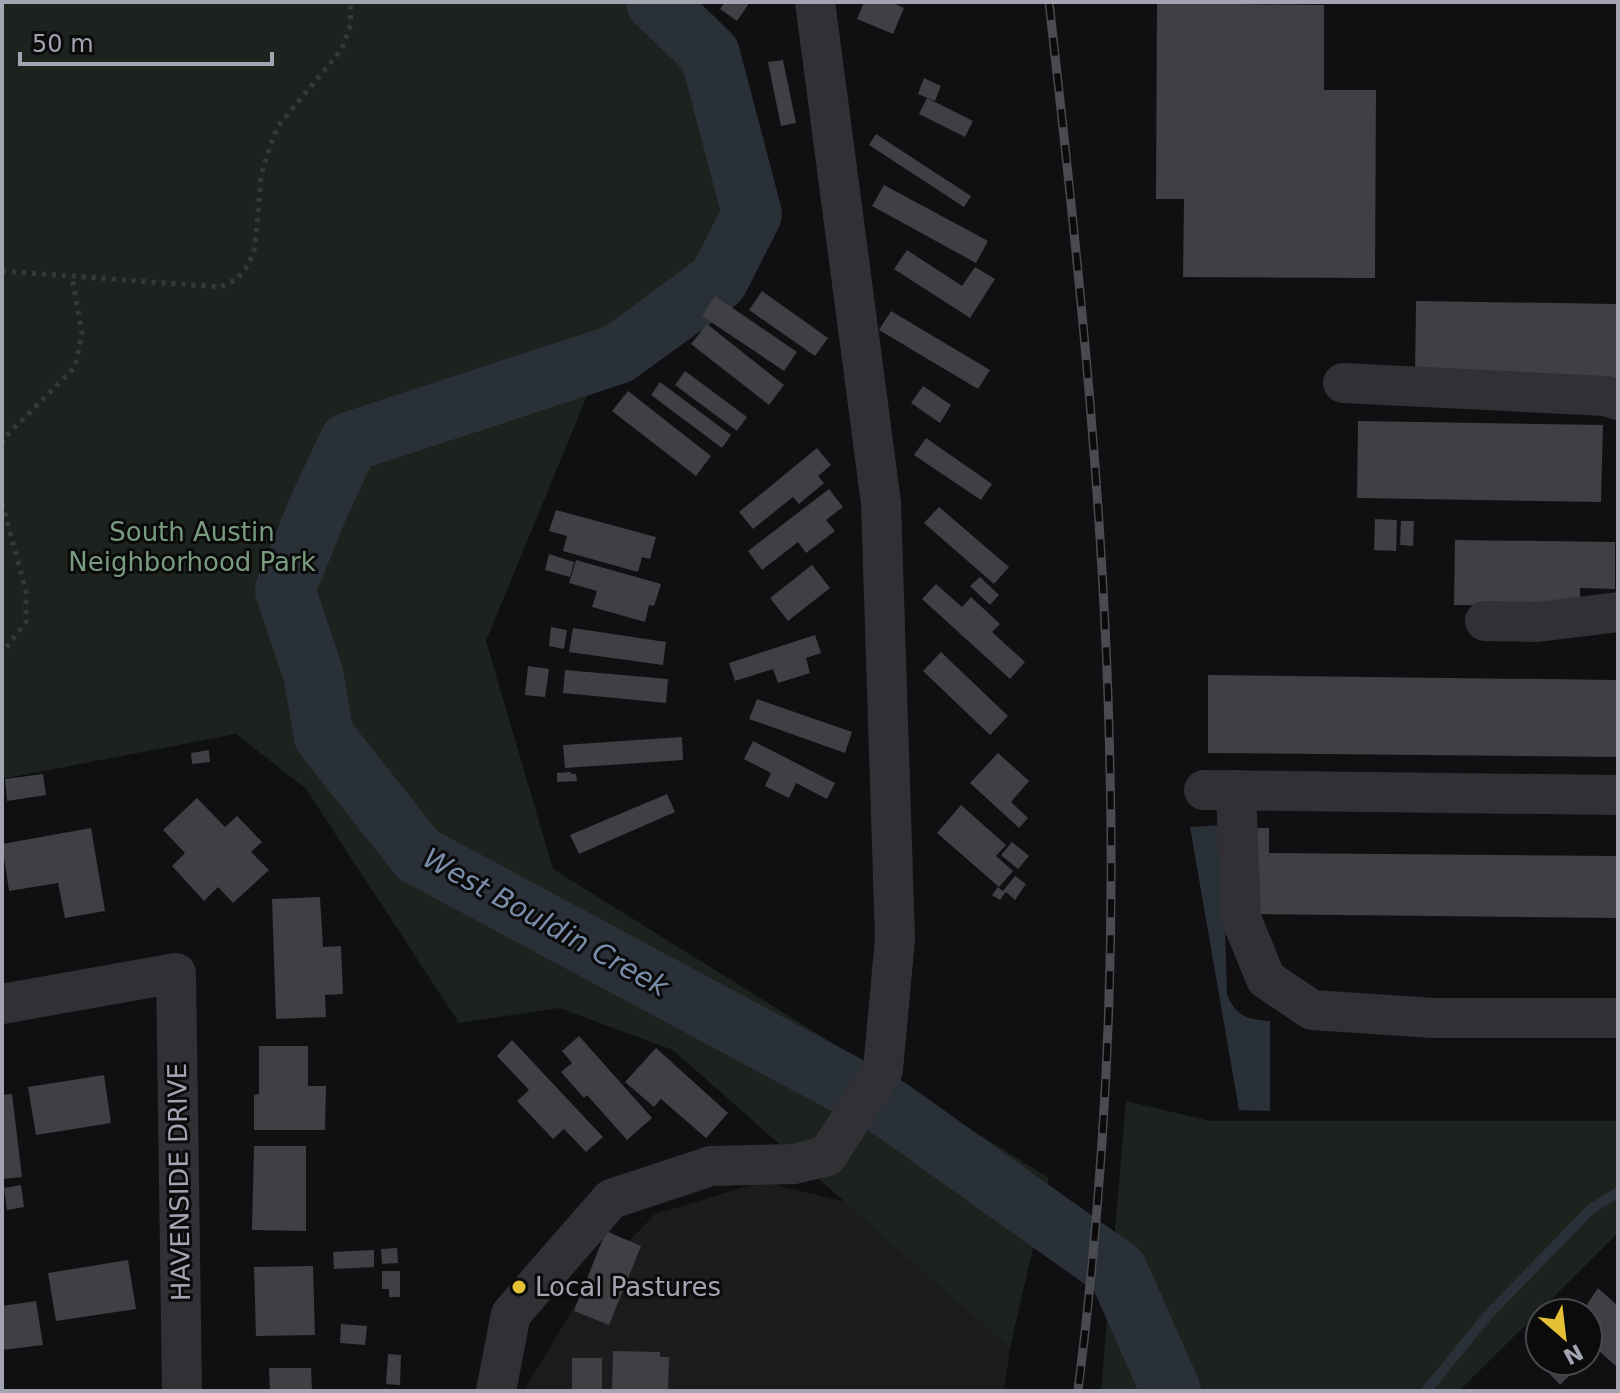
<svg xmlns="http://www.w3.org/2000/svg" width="1620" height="1393" font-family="'DejaVu Sans',sans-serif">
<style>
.built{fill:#1c1c1e}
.green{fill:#1c231e}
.water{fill:#2a3038}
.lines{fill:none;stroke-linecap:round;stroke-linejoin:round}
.stream{stroke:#2a3038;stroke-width:10}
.river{stroke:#2a3038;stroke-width:60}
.building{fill:#3f3f44}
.path{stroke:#37383c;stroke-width:5;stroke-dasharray:4 6;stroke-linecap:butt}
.minor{stroke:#313135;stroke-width:40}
.rail-casing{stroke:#4a4b50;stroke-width:9}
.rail{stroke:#0b0b0c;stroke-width:6;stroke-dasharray:18;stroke-linecap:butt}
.poi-dot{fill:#e4c034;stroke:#0b0b0c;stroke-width:3}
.labels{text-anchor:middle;stroke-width:6;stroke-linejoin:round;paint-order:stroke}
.park-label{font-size:26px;fill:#799b80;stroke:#0b0b0c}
.street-label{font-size:26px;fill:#a2a4b1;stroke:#0b0b0c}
.poi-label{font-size:26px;fill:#a2a4b1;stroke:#0b0b0c;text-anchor:start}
.water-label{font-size:28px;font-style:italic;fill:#7a8daa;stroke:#0b0b0c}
</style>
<rect width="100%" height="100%" fill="#100f11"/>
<path class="built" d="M 762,1182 L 847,1202 L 1010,1348 L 1004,1391 L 527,1391 L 527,1385 L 589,1282 L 655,1214 Z"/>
<path class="green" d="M 2,2 L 699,2 L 769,201 L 757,249 L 661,346 L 596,374 L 486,641 L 553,869 L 1049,1178 L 1010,1348 L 673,1050 L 559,1008 L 459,1023 L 306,789 L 236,734 L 2,779 Z
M 1126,1101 L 1210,1121 L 1618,1121 L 1618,1233 L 1459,1391 L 1101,1391 Z"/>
<path class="water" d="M 1222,825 L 1227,995 C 1237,1017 1246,1019 1270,1021 L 1270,1111 L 1239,1110 L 1190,827 Z"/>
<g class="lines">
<path class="stream" d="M 1426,1391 L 1489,1314 L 1591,1209 L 1618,1192"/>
<path class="river" d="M 656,2 L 710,54 L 752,214 L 718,281 L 618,354 L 349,442 L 319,506 L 285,590 L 313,673 L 324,736 L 418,855 L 889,1108 L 1118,1271 L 1171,1391"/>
</g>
<path class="building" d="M 725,2 L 750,2 L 737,21 L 720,9 Z
M 864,2 L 891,2 L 904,8 L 893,34 L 857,19 Z
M 1157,3 L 1324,5 L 1324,90 L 1376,90 L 1375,278 L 1183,277 L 1184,199 L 1156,199 Z
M 783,60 L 796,123 L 781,126 L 768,62 Z
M 924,78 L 941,86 L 935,101 L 918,94 Z
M 927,98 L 973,121 L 965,137 L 919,114 Z
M 876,134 L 971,196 L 964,207 L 869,145 Z
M 884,185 L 988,241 L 976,263 L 872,206 Z
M 907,250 L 962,286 L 975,267 L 995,279 L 970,318 L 894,269 Z
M 762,291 L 828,338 L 815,356 L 749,310 Z
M 715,296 L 797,352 L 784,371 L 702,316 Z
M 1416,301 L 1618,304 L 1618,380 L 1415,377 Z
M 891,311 L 990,370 L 978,389 L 879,330 Z
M 707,324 L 784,385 L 769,405 L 691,344 Z
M 685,371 L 747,417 L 737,431 L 675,385 Z
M 660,382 L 731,435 L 722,448 L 651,395 Z
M 923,386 L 951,405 L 940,423 L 911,403 Z
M 628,391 L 711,456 L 696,476 L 612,411 Z
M 1358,421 L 1603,425 L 1601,502 L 1357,498 Z
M 926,438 L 992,484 L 981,500 L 914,455 Z
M 817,448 L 831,465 L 818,476 L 824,483 L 799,504 L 793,497 L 753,529 L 739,512 Z
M 829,489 L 843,507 L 826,520 L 835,531 L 806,553 L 798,542 L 762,570 L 748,551 Z
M 939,507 L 1009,567 L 994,584 L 924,523 Z
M 556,510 L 656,537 L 650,559 L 642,557 L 638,572 L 563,551 L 567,536 L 549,531 Z
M 1375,519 L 1397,520 L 1396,551 L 1374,550 Z
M 1401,521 L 1414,521 L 1413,546 L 1400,545 Z
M 1455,540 L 1615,542 L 1615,589 L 1580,588 L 1580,606 L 1454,605 Z
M 549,554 L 574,562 L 570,577 L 545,570 Z
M 576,560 L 661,584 L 654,606 L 649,605 L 645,622 L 592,607 L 597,591 L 569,583 Z
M 812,565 L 830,588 L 788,621 L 770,598 Z
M 980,577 L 999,595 L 990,605 L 970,586 Z
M 936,584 L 962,607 L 971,597 L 1000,624 L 992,632 L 1025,662 L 1010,679 L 922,599 Z
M 551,627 L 567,630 L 564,649 L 549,646 Z
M 573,628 L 666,642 L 663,665 L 569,652 Z
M 815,635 L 821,653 L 806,658 L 810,673 L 778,683 L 773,669 L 735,681 L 729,663 Z
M 941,652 L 1008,716 L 990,735 L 923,671 Z
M 528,666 L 549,669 L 545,697 L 525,695 Z
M 565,670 L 668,679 L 666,703 L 563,693 Z
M 1208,675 L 1618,680 L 1618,757 L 1208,753 Z
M 757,699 L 852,732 L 845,753 L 749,719 Z
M 682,737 L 683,760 L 565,768 L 563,745 Z
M 753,741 L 835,783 L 827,799 L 796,783 L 789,798 L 765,786 L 771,773 L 744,759 Z
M 209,750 L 210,762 L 192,764 L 191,753 Z
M 998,753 L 1029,781 L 1011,802 L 1028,818 L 1019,828 L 970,783 Z
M 571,772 L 571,774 L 576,774 L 577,781 L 557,782 L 557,773 Z
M 43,774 L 46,795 L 7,801 L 5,779 Z
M 667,794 L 675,812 L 579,854 L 570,835 Z
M 197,798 L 225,827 L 237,816 L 262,842 L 251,852 L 269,870 L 233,903 L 218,887 L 204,901 L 172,866 L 185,853 L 163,830 Z
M 961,805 L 1006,845 L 996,856 L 1013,871 L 999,887 L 937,833 Z
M 91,828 L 105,911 L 65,918 L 58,883 L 9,891 L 2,844 Z
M 1254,828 L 1269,828 L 1269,853 L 1618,856 L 1618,918 L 1254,914 Z
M 1012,842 L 1029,856 L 1018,869 L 1001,855 Z
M 1015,876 L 1026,884 L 1015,900 L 1006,892 L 1000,900 L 992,895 L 998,887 L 1003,891 Z
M 320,897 L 323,947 L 341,946 L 343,994 L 325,995 L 326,1017 L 276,1019 L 272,899 Z
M 579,1036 L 652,1118 L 627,1140 L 587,1095 L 584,1098 L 561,1072 L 572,1063 L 562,1051 Z
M 512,1040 L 603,1137 L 586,1152 L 564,1129 L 553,1139 L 517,1101 L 529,1090 L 497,1056 Z
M 259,1046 L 308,1046 L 308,1086 L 326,1086 L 325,1130 L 254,1130 L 254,1095 L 259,1094 Z
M 656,1048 L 728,1113 L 706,1138 L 661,1099 L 654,1107 L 625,1082 Z
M 104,1075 L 111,1123 L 36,1135 L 28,1087 Z
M 12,1094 L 22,1177 L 2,1179 L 2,1095 Z
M 254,1146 L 306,1146 L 306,1231 L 252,1230 Z
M 21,1185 L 24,1207 L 7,1210 L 4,1188 Z
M 606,1231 L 641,1246 L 609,1325 L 574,1311 Z
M 397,1248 L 398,1263 L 382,1264 L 381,1249 Z
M 374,1250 L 374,1267 L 334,1269 L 333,1252 Z
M 128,1260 L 136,1309 L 56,1321 L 48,1273 Z
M 313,1266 L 315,1335 L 256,1336 L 254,1267 Z
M 382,1271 L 400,1271 L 400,1297 L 389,1297 L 389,1289 L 382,1289 Z
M 1598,1288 L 1618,1306 L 1618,1368 L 1588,1341 L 1588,1313 L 1581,1313 Z
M 36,1301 L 43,1345 L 2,1350 L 2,1306 Z
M 341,1324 L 367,1326 L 365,1345 L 340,1343 Z
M 613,1351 L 660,1352 L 660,1357 L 669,1357 L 668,1391 L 612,1391 Z
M 388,1354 L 401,1355 L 400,1385 L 386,1384 Z
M 572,1358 L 602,1358 L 602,1391 L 572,1391 Z
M 1557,1361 L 1560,1361 L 1571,1374 L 1560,1385 L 1547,1371 Z
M 269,1368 L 311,1368 L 312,1391 L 270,1391 Z"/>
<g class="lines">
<path class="path" d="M 2,271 L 221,287 L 237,279 L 249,264 L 255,247 L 261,176 L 270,146 L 278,126 L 342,49 L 351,23 L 350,2
M 2,444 L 4,438 L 75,367 L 82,333 L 72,277
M 2,503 L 26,591 L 26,622 L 2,653"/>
<path class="minor" d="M 1343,383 L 1606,396 L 1618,400
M 1485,621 L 1537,622 L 1618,612
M 1204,790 L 1618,795
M 1236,790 L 1241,918 L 1266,979 L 1312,1010 L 1434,1018 L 1618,1018
M 2,1004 L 176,973 L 182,1391
M 496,1391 L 511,1314 L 611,1199 L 711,1166 L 794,1164 L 827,1156 L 883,1070 L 895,939 L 881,503 L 815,2"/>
<defs>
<path id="rail" d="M 1049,2 C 1078,257 1105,513 1110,769 C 1115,977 1104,1185 1078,1391"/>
</defs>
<use href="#rail" class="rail-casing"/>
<use href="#rail" class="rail"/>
</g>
<circle class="poi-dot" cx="519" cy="1287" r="8"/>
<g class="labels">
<g class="park-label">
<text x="192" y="541">South Austin<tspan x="192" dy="30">Neighborhood Park</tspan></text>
</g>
<g class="street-label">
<text transform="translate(179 1182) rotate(-91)" y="9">HAVENSIDE DRIVE</text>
</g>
<g class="poi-label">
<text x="535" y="1296">Local Pastures</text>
</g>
<g class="water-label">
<text transform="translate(546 922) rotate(29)" y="10">West Bouldin Creek</text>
</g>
</g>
<rect width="1620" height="1393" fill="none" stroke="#a2a4b1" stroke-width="8"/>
<g transform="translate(1564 1337) rotate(152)"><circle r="38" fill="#0b0b0c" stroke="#47484e" stroke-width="2"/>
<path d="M0-6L14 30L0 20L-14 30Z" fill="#e4c034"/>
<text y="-12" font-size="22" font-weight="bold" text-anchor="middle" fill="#a2a4b1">N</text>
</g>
<path d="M20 52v12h252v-12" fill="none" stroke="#a2a4b1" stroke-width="4"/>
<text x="32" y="52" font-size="24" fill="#a2a4b1" stroke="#0b0b0c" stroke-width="6" paint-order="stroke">50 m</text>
</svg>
